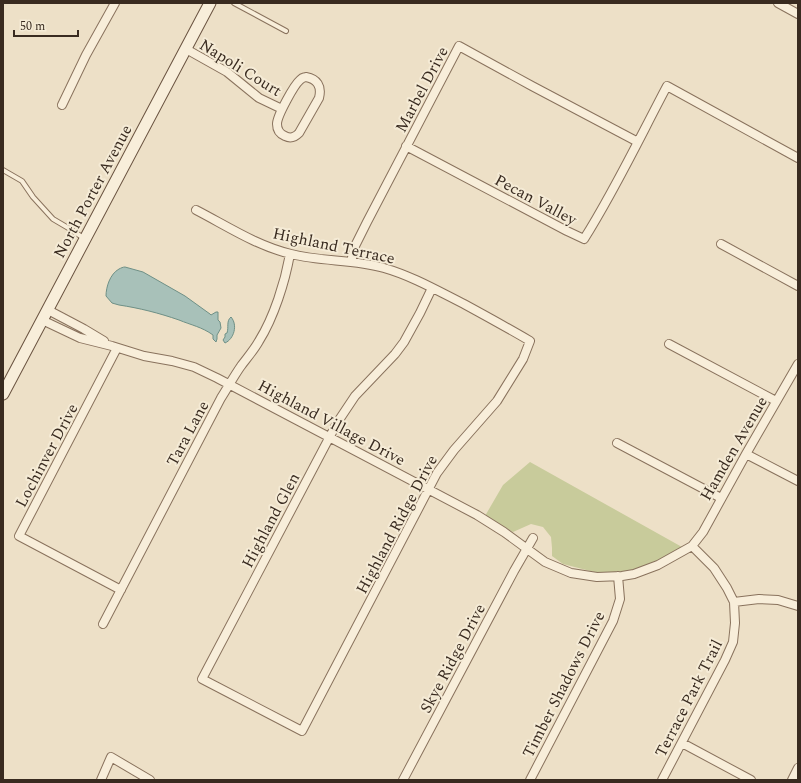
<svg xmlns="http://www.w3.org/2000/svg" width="801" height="783" font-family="Spectral,serif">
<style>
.green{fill:#c8cb9b}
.water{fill:#a8c1b9;stroke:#6f9086}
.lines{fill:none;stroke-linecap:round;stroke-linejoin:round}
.service-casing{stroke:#89725d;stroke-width:6}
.minor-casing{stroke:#89725d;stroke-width:10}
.secondary-casing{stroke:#6a5340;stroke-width:13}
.service{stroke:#f8eeda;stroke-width:4}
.minor{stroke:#f8eeda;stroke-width:8}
.secondary{stroke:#f8eeda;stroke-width:11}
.labels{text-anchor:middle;stroke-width:4;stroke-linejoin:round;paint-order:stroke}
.street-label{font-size:16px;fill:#392b20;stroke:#f5ebd6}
</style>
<rect width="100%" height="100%" fill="#ede0c7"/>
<path class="green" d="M 530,462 L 682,547 L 653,563 L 622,573 L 594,572 L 563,564 L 552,556 L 552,548 L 551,537 L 543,527 L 531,524 L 513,532 L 485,516 L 503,485 Z"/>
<path class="water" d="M 125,267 L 143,272 L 185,296 L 210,314 L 211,315 L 216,312 L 218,312 L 218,320 L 220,322 L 221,328 L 217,335 L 217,339 L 216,342 L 213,339 L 213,335 C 202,327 191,325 179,320 C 159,313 139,308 119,305 L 112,303 L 106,296 C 106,287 110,274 119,269 C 121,268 123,267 125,267 Z
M 231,317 C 238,325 234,339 225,343 L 223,340 L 225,337 L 225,334 L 227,333 C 229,327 226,321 231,317 Z"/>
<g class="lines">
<defs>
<path id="service" d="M 234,3 L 286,31
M 3,170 L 22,181 L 33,197 L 53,219 L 70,229 L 85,239"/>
<path id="minor" d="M 778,3 L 798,14
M 186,49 L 227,72 L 259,98 L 282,109
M 306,77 C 317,79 322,86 319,98 L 299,133 C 295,137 291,139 285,136 C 280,134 277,130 277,124 C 277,116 294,85 300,80 C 303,77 303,78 306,77 Z
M 62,105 L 86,55 L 115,3
M 406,146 L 567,231 L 584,239 C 615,190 640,137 667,86 L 798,158
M 196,210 C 227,226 257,246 291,254 C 322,262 354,259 384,268 C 412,276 438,291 464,304 C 486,316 508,328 530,341 L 523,359 L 497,401 L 454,450 L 437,473 L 302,731 L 202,679 L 337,423 L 355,396 L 395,354 L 404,342 L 420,313 L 432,288
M 721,244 L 798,286
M 351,262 L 355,246 L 367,222 L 459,46 L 532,86 L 638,142
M 48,310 L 84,329 L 104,341
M 42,320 L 80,338 L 112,346 L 144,356 L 172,361 L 194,367 L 217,378 L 477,515 L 504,532 L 545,562 L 571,573 L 597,577 L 622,576 L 634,574 L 658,565 L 692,546 L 703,532 L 746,454 L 798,364
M 669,344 L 776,401
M 117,348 L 19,536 L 121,590
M 617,443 L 721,498
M 746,454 L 798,481
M 734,602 L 759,599 L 778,600 L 798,606
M 103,624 L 221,398 C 228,387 234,376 241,366 C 247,358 254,350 259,341 C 274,317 285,282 290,254
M 682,743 L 751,780
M 101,780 L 111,757 L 150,780
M 403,780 L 514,571 L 533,538
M 530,780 L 613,621 L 620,599 L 618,576
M 662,780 L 725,660 L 733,642 L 735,623 L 734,602 L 727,588 L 714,568 L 692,546
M 792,780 L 798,768"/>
<path id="secondary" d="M 3,394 L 210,3"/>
</defs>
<use href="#service" class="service-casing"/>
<use href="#minor" class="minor-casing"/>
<use href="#secondary" class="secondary-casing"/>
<use href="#service" class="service"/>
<use href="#minor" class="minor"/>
<use href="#secondary" class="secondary"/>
</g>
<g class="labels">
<g class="street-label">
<text transform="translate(241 67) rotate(32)" y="6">Napoli Court</text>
<text transform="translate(421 89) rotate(-62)" y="6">Marbel Drive</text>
<text transform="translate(92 191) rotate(-62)" y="6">North Porter Avenue</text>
<text transform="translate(536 199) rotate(28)" y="6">Pecan Valley</text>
<text transform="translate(334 245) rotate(12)" y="6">Highland Terrace</text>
<text transform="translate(332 422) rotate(28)" y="6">Highland Village Drive</text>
<text transform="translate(187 433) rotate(-62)" y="6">Tara Lane</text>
<text transform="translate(733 448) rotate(-60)" y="6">Hamden Avenue</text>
<text transform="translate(46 455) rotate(-62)" y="6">Lochinver Drive</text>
<text transform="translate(270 520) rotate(-62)" y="6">Highland Glen</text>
<text transform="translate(396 524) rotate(-62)" y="6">Highland Ridge Drive</text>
<text transform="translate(452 658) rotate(-62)" y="6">Skye Ridge Drive</text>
<text transform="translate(563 684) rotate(-63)" y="6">Timber Shadows Drive</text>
<text transform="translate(688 698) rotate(-63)" y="6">Terrace Park Trail</text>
</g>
</g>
<rect width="801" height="783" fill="none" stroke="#392b20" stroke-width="8"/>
<path d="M14 30v6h64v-6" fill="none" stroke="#392b20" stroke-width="2"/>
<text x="20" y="30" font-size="12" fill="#392b20" stroke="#f5ebd6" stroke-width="3" paint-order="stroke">50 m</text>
</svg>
